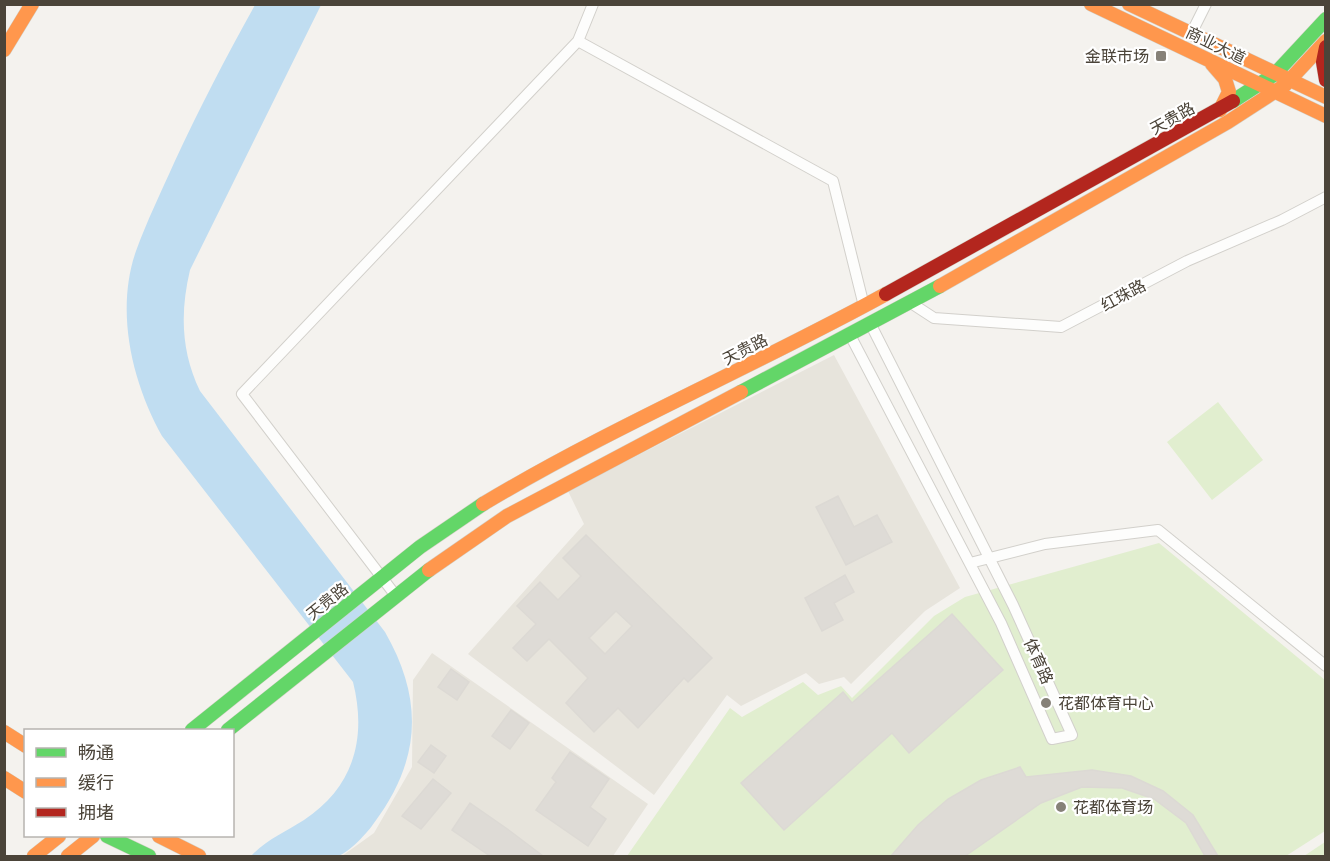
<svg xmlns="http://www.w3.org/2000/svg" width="1330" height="861" font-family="'Source Sans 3','Noto Sans SC',sans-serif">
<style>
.residential{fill:#e7e4dc}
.green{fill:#e1eecf}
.water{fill:#c0ddf1}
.building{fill:#dedbd6;stroke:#dcd9d4;stroke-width:1.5;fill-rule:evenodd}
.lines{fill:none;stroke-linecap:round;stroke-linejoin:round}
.street-casing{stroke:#d2d0cb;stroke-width:12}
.fast-casing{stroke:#d3cfc5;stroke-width:15}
.slow-casing{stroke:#d3cfc5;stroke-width:15}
.jam-casing{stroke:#d3cfc5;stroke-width:15}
.street{stroke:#fdfdfc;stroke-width:10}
.fast{stroke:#63d668;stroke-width:14}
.slow{stroke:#ff974d;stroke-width:14}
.jam{stroke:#b3261e;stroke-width:14}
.poi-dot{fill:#868178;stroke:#fff;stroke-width:2}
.labels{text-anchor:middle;stroke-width:4.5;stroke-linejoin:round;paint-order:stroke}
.street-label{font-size:16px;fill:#4b4439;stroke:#fff}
.poi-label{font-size:16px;fill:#4b4439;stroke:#fff;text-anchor:start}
</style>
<rect width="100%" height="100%" fill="#f4f2ee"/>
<path class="residential" d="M 834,355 L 960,588 L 925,611 L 851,684 L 844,677 L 819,684 L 806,673 L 741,706 L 727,695 L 654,795 L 468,654 L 584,524 L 568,491 Z
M 432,653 L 648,804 L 613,856 L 342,856 L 374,833 L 412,767 L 413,680 Z"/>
<path class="green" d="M 1218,402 L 1263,460 L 1212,500 L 1167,442 Z
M 1159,543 L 1325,680 L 1325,831 L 1286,856 L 627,856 L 730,708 L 742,717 L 803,682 L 818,695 L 841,686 L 852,698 L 934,616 L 965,597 Z
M 1325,842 L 1325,856 L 1304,856 Z"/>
<path class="water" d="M 255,5 L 321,5 L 190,270 C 180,312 181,352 200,391 L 385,632 C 424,700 421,760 374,823 C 368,832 349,853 338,856 C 322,861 270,856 251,856 C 266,840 285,832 304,820 C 354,787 367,738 353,682 L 162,436 C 132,382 115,311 136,251 C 147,221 161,192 174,163 C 199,109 226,57 255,5 Z"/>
<path class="building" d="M 838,496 L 854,527 L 877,515 L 892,542 L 846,565 L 816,507 Z
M 586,535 L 712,658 L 688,682 L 684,678 L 638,728 L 618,708 L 594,732 L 566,703 L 588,678 L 549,639 L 527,661 L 513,648 L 536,624 L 517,606 L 540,582 L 558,600 L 581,576 L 563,558 ZM 616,611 L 632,626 L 605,654 L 589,638 Z
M 845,575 L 854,592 L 834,603 L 843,620 L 822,631 L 805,598 Z
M 952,614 L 1003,670 L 909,753 L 892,733 L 784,830 L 741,783 L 843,692 L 852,703 Z
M 451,669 L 469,682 L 457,700 L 438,687 Z
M 511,710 L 529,723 L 510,749 L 492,736 Z
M 431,745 L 446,756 L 434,773 L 418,762 Z
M 570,752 L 609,779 L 590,807 L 606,819 L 588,846 L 536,810 L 556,782 L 552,778 Z
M 1020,767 L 1026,777 L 1092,770 L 1131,776 L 1163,791 L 1193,815 L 1218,856 L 1205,856 L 1186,823 L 1154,799 L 1122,788 L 1082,787 L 1041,803 L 965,856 L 891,856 L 918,825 L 948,799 L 981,780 Z
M 433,779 L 451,793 L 421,829 L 402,816 Z
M 470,803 L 510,831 L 543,856 L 490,856 L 452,830 Z"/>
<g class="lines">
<defs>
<path id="street" d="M 1191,34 L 1206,4
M 578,41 L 833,181 L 864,306
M 911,303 L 934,318 L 1061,327 L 1187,261 L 1282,220 L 1326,197
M 850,335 L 1001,623 L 1052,739 L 1072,735 L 1013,605 L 871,325
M 970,563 L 1045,544 L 1158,530 L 1326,666
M 396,596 L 242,394 L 578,41 L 593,4"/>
<path id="fast" d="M 1233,101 L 1275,74 L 1326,19
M 741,392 L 940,286
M 192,730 L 420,547 L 483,504
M 228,730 L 429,570
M 107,836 L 149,856"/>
<path id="slow" d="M 1091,4 L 1326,116
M 1129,4 L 1326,97
M 4,50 L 32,4
M 1212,64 L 1225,79 L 1229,92 L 1220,110
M 940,286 L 1228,122 L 1285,85 L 1326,41
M 483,504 C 613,426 753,367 886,294
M 429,570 L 507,516 L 741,392
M 4,732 L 26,746
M 4,778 L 26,792
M 159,836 L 199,856
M 34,856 L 59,836
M 68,856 L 93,836"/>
<path id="jam" d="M 1326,47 L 1323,62 L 1326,80
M 886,294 L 1233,101"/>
</defs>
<use href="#street" class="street-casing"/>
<use href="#fast" class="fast-casing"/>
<use href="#slow" class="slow-casing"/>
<use href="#jam" class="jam-casing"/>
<use href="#street" class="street"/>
<use href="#fast" class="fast"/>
<use href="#slow" class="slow"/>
<use href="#jam" class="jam"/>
</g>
<g class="poi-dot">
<rect x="1155" y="50" width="12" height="12" rx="3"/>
<circle cx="1046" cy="703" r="6"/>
<circle cx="1061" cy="807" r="6"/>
</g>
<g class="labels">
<g class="street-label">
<text transform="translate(1216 45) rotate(26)" y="6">商业大道</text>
<text transform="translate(1172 118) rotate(-29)" y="6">天贵路</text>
<text transform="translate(1123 295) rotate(-28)" y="6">红珠路</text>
<text transform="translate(745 349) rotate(-27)" y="6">天贵路</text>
<text transform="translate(327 601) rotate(-39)" y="6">天贵路</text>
<text transform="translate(1039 661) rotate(66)" y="6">体育路</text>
</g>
<g class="poi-label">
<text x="1149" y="62" text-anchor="end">金联市场</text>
<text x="1058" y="709">花都体育中心</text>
<text x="1073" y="813">花都体育场</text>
</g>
</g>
<rect width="1330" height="861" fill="none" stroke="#4b4439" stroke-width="12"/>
<rect x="24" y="729" width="210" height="108" fill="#ffffff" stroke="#b7b4b0" stroke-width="1.5"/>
<rect x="36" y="748" width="30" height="9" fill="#63d668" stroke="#b7b4b0" stroke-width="1.5"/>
<text x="78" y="759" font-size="18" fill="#4b4439">畅通</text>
<rect x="36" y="778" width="30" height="9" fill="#ff974d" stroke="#b7b4b0" stroke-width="1.5"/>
<text x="78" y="789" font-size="18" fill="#4b4439">缓行</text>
<rect x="36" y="808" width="30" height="9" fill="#b3261e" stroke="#b7b4b0" stroke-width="1.5"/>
<text x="78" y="819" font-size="18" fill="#4b4439">拥堵</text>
</svg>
